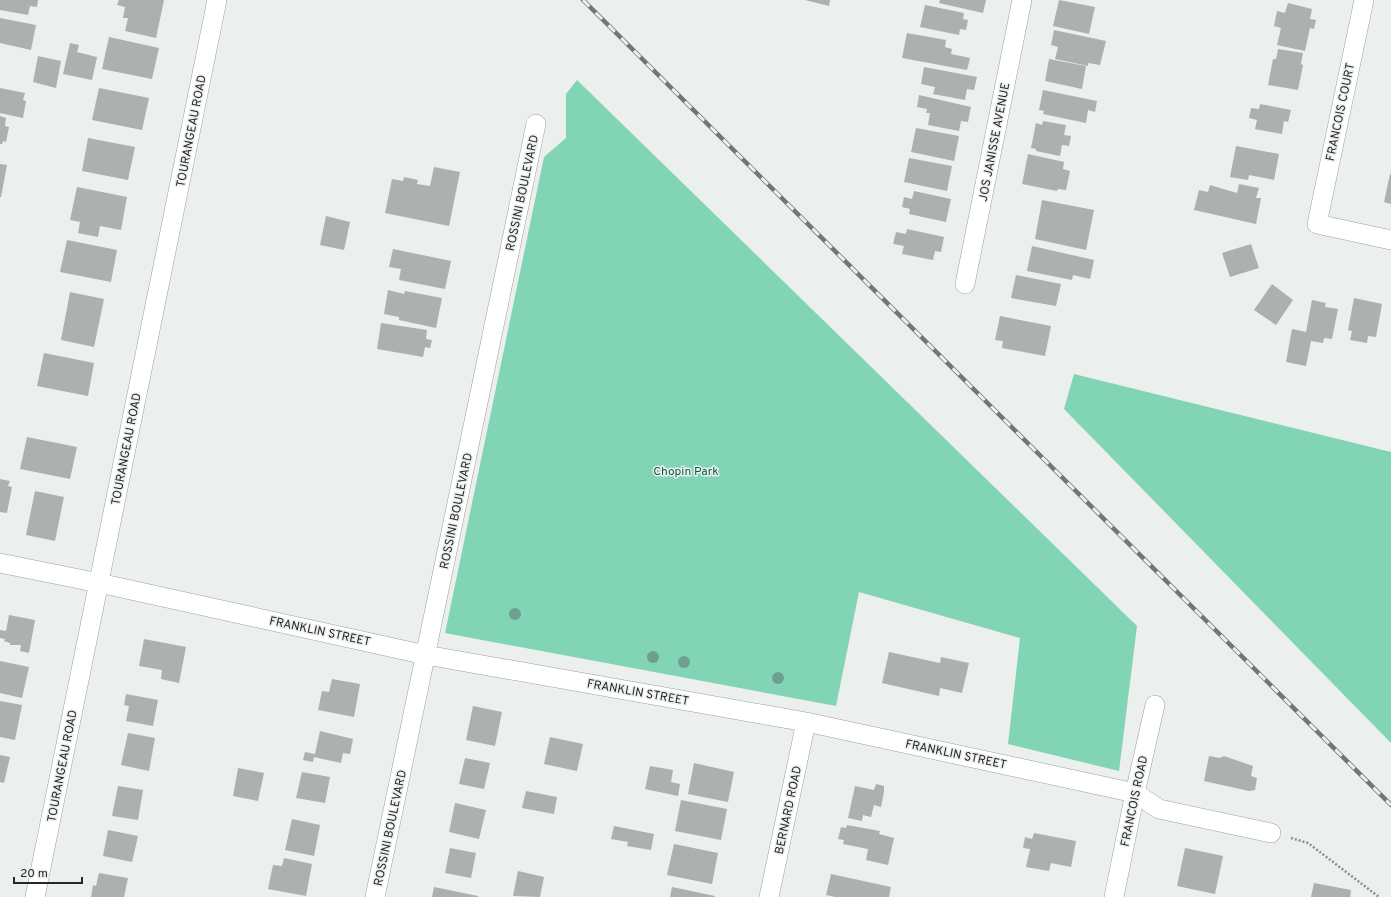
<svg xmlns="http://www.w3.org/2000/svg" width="1391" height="897" font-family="Overpass,sans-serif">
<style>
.green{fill:#82d5b4}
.building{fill:#acb0ae}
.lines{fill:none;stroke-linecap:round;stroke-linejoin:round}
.minor-casing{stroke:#9ca09e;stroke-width:20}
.path{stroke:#8a8d8c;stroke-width:2.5;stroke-dasharray:2 2;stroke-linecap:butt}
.minor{stroke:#fff;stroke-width:19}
.rail-casing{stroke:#737674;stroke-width:4.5}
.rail{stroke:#ebefed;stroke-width:3;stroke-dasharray:9;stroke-linecap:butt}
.tree{fill:#6e9f91}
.labels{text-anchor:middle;stroke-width:3;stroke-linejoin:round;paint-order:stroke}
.street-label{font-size:12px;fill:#262827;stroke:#ebefed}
.park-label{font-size:12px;fill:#085e45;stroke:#ebefed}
</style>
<rect width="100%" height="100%" fill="#ebefed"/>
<path class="green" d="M 577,80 L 1137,626 L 1119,771 L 1008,744 L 1020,638 L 859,592 L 836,706 L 445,633 L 544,157 L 566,138 L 566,94 Z
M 1074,374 L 1391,452 L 1391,743 L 1064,409 Z"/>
<path class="building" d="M 0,0 L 38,0 L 37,7 L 30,6 L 28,15 L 0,10 Z
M 119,0 L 164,0 L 156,38 L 125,31 L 128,18 L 123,18 L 125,7 L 117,5 Z
M 805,0 L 830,0 L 829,6 Z
M 940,0 L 986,0 L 983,13 L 939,3 Z
M 1059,0 L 1095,7 L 1089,34 L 1053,26 Z
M 1288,3 L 1312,9 L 1310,19 L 1316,20 L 1314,29 L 1310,28 L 1305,51 L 1277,45 L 1281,28 L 1274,26 L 1277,11 L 1285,13 Z
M 925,5 L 964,13 L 963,19 L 968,20 L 966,30 L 960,29 L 959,35 L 920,27 Z
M 0,18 L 36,25 L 31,50 L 0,43 Z
M 1054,30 L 1106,41 L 1100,65 L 1088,63 L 1088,66 L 1055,59 L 1058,47 L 1051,45 Z
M 907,33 L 946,40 L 945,47 L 952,49 L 951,54 L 970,58 L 967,70 L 902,58 Z
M 109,37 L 159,48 L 152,79 L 102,69 Z
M 70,43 L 79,45 L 77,52 L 97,57 L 92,80 L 63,74 Z
M 1278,49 L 1303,53 L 1301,64 L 1303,65 L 1298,90 L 1268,85 L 1273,59 L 1276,59 Z
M 38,56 L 61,61 L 56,88 L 33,82 Z
M 1049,59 L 1086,66 L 1082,89 L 1045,81 Z
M 924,67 L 977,77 L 974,90 L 967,89 L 965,100 L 933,94 L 935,87 L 921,84 Z
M 0,88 L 25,93 L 23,100 L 26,101 L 23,118 L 0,113 Z
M 99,88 L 149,98 L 142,130 L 92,120 Z
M 1043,90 L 1097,101 L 1095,112 L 1088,110 L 1086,123 L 1043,114 L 1044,111 L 1039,110 Z
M 919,95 L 971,107 L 968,122 L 961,121 L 959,131 L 928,125 L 930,113 L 926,113 L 927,109 L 917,107 Z
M 1260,104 L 1291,110 L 1288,122 L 1284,121 L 1282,134 L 1255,129 L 1257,120 L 1249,118 L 1251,108 L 1259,109 Z
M 0,116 L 6,118 L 5,126 L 9,127 L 6,142 L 3,141 L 2,144 L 0,144 Z
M 1043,121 L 1066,125 L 1064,135 L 1071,136 L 1069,146 L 1062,145 L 1060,156 L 1036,151 L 1036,149 L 1031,148 L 1036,123 L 1042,125 Z
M 916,128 L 959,136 L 954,161 L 911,152 Z
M 88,138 L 135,147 L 128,180 L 82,171 Z
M 1236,146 L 1279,154 L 1274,180 L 1249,175 L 1248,180 L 1230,177 Z
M 1028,154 L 1064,162 L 1063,169 L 1070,171 L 1066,190 L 1058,189 L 1057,191 L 1022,184 Z
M 909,158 L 952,166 L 947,191 L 904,182 Z
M 0,164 L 7,165 L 1,197 L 0,197 Z
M 434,167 L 460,172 L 449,226 L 385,213 L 392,179 L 403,181 L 404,177 L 418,180 L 417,184 L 430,186 Z
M 1390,174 L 1391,174 L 1391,204 L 1384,202 Z
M 1239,184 L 1259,188 L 1256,198 L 1261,198 L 1256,224 L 1194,210 L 1199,190 L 1208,192 L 1210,185 L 1237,193 Z
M 77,187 L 127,197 L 121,230 L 100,226 L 98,237 L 78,233 L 80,222 L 70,220 Z
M 914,191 L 951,199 L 946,222 L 909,214 L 910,209 L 902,207 L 904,197 L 912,199 Z
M 1042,200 L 1094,210 L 1086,250 L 1035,239 Z
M 326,216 L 350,222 L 344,250 L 320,245 Z
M 907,229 L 944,237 L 941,252 L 935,251 L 933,260 L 902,254 L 904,246 L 893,244 L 896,232 L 906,234 Z
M 67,240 L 117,250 L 111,282 L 60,272 Z
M 1251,244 L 1259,268 L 1230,277 L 1222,253 Z
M 1032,246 L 1094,260 L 1090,279 L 1073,275 L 1072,280 L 1027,271 Z
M 393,249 L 451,261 L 445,289 L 399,280 L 401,269 L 389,267 Z
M 1016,275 L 1061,284 L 1056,306 L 1011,298 Z
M 1272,284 L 1293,300 L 1276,325 L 1254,310 Z
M 388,290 L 404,294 L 405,291 L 442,298 L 436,328 L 399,320 L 399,317 L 384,314 Z
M 70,292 L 104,299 L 94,347 L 61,340 Z
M 1354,298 L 1382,304 L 1376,337 L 1368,336 L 1367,343 L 1350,340 L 1352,331 L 1348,330 Z
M 1312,300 L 1326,303 L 1325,307 L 1338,309 L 1332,339 L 1324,338 L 1323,343 L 1311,341 L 1306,366 L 1286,362 L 1292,329 L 1306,332 Z
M 1000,316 L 1051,326 L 1045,356 L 1002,348 L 1003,341 L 995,340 Z
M 381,323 L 427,330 L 426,339 L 432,340 L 430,348 L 425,347 L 423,357 L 377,349 Z
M 44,353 L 94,363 L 88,396 L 37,386 Z
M 27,437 L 77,447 L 70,479 L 20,469 Z
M 0,479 L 10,481 L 8,486 L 12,487 L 7,513 L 0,512 Z
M 35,491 L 64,497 L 55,541 L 26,535 Z
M 9,615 L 35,620 L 29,653 L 20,651 L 21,645 L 10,645 L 10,643 L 4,641 L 5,639 L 0,638 L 0,630 L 6,631 Z
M 144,639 L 186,647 L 179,683 L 161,679 L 162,670 L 139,666 Z
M 889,652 L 940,663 L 941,657 L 969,663 L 962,693 L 940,688 L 939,696 L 882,683 Z
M 0,661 L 29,667 L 22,698 L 0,693 Z
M 332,679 L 360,684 L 354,717 L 318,710 L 322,691 L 329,692 Z
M 126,694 L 158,700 L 153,726 L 126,721 L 129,706 L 124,705 Z
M 0,701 L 22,705 L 15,740 L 0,737 Z
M 473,706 L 502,712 L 495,746 L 466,740 Z
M 320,731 L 353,739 L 350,754 L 343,753 L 341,763 L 314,757 L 313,762 L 303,760 L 305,752 L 315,754 Z
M 128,733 L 155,738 L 149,771 L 121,765 Z
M 550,737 L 583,744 L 577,771 L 544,764 Z
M 0,755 L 10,757 L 4,783 L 0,782 Z
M 1209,756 L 1220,758 L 1224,756 L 1253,766 L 1251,776 L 1257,778 L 1255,790 L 1249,791 L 1204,781 Z
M 465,758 L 490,763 L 484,789 L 459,784 Z
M 694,763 L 734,772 L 728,802 L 688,794 Z
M 650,766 L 673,770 L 671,782 L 680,784 L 678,796 L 645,789 Z
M 238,768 L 264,773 L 258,801 L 233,796 Z
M 302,772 L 330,777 L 325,803 L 296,798 Z
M 876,784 L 884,786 L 884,792 L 881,807 L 874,805 L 871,817 L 863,815 L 862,821 L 848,818 L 855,786 L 874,790 Z
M 118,786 L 143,790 L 138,820 L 112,816 Z
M 526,791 L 557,797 L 554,814 L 522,808 Z
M 681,800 L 727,809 L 721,840 L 675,831 Z
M 455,803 L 486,810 L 479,839 L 449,832 Z
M 292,819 L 320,825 L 314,856 L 285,850 Z
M 847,825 L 880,831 L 879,834 L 894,838 L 888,865 L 866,860 L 868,849 L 843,844 L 844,840 L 838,839 L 841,827 L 846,828 Z
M 614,826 L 654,834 L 651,850 L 627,846 L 628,842 L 611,839 Z
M 108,830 L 138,836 L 132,862 L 103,856 Z
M 1034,833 L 1076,841 L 1071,867 L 1051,863 L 1049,871 L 1026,867 L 1030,849 L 1023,848 L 1025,837 L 1032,839 Z
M 674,844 L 718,853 L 712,884 L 667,875 Z
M 450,848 L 476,853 L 471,878 L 445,873 Z
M 1185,848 L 1223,856 L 1215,894 L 1177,886 Z
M 284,858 L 312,864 L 306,896 L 268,889 L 273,865 L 282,866 Z
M 518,871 L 544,877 L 540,897 L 513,896 Z
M 99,873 L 128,878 L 124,897 L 91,897 L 93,885 L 96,886 Z
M 831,874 L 891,887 L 889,897 L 835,897 L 826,895 Z
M 1314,883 L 1351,890 L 1350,897 L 1311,897 Z
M 434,887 L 478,896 L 478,897 L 432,897 Z
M 672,887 L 715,896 L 715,897 L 670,897 Z"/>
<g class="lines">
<defs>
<path id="minor" d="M 1364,0 L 1317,224 L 1391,240
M 965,284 L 1022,0
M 0,563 L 99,583 L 426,655 L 806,722 L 1135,793 L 1159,809 L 1271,833
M 35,897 L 217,0
M 375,897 L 536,124
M 769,897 L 806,722
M 1114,897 L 1135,793 L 1155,705"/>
</defs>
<use href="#minor" class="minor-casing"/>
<path class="path" d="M 1291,838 L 1308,843 L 1379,897"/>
<use href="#minor" class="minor"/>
<defs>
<path id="rail" d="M 583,0 L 1391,805"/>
</defs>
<use href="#rail" class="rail-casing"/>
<use href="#rail" class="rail"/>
</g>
<g class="tree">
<circle cx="515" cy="614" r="6"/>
<circle cx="653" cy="657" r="6"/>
<circle cx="684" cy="662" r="6"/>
<circle cx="778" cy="678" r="6"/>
</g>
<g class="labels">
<g class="street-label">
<text transform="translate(1340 112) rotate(-78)" y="4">FRANCOIS COURT</text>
<text transform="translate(191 131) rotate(-79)" y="4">TOURANGEAU ROAD</text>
<text transform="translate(994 142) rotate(-79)" y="4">JOS JANISSE AVENUE</text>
<text transform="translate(522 193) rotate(-78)" y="4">ROSSINI BOULEVARD</text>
<text transform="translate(126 449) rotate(-79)" y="4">TOURANGEAU ROAD</text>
<text transform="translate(456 511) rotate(-78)" y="4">ROSSINI BOULEVARD</text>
<text transform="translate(320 631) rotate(12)" y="4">FRANKLIN STREET</text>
<text transform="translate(638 692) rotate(10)" y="4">FRANKLIN STREET</text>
<text transform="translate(956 754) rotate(12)" y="4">FRANKLIN STREET</text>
<text transform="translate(62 766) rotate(-79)" y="4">TOURANGEAU ROAD</text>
<text transform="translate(1134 801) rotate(-78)" y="4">FRANCOIS ROAD</text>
<text transform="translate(788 810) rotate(-78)" y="4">BERNARD ROAD</text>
<text transform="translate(390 828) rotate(-78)" y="4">ROSSINI BOULEVARD</text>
</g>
<g class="park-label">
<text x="686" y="475">Chopin Park</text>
</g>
</g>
<path d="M14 877v6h68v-6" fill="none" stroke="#262827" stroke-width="2"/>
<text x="20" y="877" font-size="12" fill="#262827" stroke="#ebefed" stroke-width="3" paint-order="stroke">20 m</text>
</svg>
